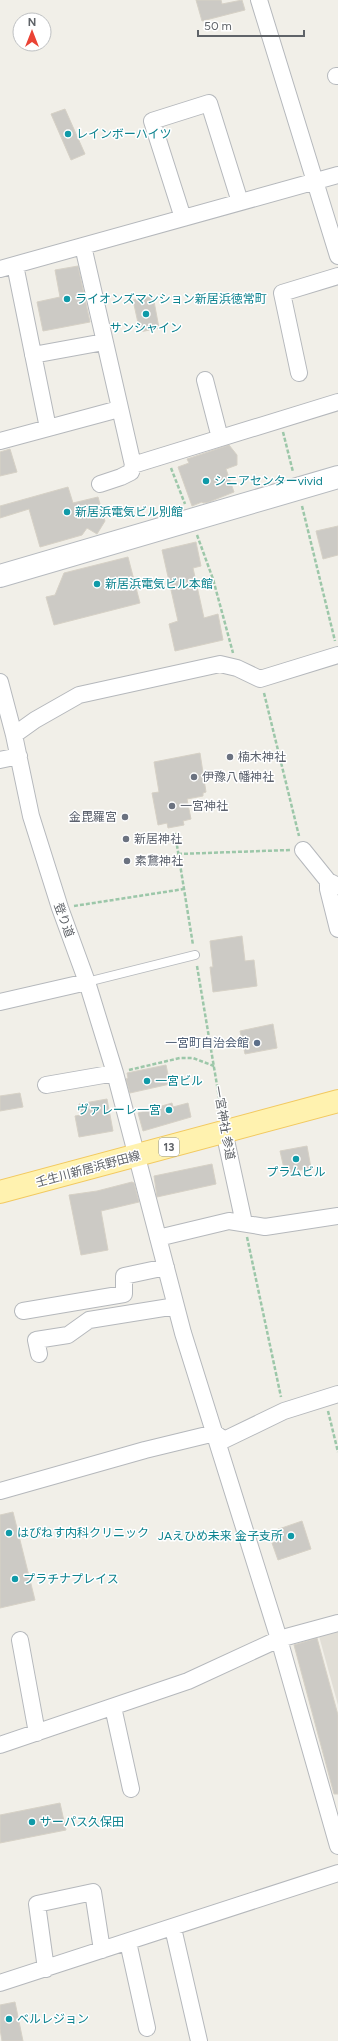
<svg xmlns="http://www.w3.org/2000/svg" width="338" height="2041" font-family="Figtree,'Noto Sans JP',sans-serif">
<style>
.education{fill:#e1ded6}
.building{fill:#cccac5;stroke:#d6d1c6}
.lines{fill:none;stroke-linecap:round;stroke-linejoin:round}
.lane-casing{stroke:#b5b8bc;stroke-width:10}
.street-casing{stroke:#b5b8bc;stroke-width:18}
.secondary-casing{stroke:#b6babf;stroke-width:24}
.primary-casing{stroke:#f2c960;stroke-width:24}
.path{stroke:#9cc7a9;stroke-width:2.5;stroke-dasharray:4 2;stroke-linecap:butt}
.lane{stroke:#fff;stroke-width:8}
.street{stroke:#fff;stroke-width:16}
.secondary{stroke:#fff;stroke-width:22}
.primary{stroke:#fff2af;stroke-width:22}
.culture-dot{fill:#0f9aa8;stroke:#fff;stroke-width:1.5}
.worship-dot{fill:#6b7280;stroke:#fff;stroke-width:1.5}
.service-dot{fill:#5c6f8a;stroke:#fff;stroke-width:1.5}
.labels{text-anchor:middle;stroke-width:3;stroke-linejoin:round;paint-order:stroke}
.shield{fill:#fff;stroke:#8f9295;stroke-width:1}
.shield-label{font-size:11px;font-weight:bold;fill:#5f6368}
.culture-label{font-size:12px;fill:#0d838f;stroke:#fff;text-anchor:start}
.worship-label{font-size:12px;fill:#5b616d;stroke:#fff;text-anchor:start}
.street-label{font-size:12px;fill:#5f6368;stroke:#fff}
.service-label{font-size:12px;fill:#4e5e75;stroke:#fff;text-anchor:end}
</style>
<rect width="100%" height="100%" fill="#f1efe8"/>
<path class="education" d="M 338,1631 L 338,1705 L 319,1636 Z"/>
<path class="building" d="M 196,0 L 221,0 L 222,4 L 242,0 L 245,10 L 202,21 Z
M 65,109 L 85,154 L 71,160 L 51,114 Z
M 78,266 L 90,322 L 43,331 L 37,302 L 60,297 L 55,270 Z
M 153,296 L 159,328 L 140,332 L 133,300 Z
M 229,445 L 237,455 L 237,465 L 226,469 L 234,492 L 209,502 L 203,503 L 202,502 L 192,506 L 178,467 L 189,463 L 187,459 Z
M 10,449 L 17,472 L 0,476 L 0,452 Z
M 68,487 L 73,503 L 98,497 L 105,521 L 97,534 L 87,528 L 82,535 L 40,547 L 29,509 L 0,518 L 0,506 Z
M 338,526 L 338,555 L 323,559 L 316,531 Z
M 196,542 L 201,566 L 193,568 L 204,618 L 218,614 L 223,640 L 175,651 L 169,624 L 178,621 L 162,550 Z
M 128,557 L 140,603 L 54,625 L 46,597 L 55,595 L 64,573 Z
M 200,753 L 206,792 L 203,793 L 203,796 L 187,799 L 191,819 L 183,821 L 184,825 L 168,828 L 167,823 L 158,825 L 152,793 L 159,792 L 154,762 Z
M 242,936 L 245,961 L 254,960 L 257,986 L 213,992 L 210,967 L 213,967 L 210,941 Z
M 273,1024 L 277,1048 L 245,1054 L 240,1031 Z
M 166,1065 L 170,1084 L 130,1093 L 126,1079 L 128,1078 L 127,1073 Z
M 20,1093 L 23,1107 L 0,1111 L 0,1096 Z
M 107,1099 L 113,1131 L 79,1137 L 75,1116 L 81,1115 L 79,1104 Z
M 172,1103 L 173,1107 L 188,1103 L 191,1117 L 143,1131 L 138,1113 Z
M 307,1146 L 311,1168 L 285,1173 L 280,1151 Z
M 212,1164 L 216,1184 L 157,1197 L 154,1176 Z
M 132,1182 L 134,1183 L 139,1202 L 101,1211 L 108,1250 L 81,1255 L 69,1195 L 97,1191 Z
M 13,1512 L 35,1600 L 0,1608 L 0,1515 Z
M 302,1521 L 311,1549 L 278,1560 L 272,1543 L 277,1541 L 273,1531 Z
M 317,1638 L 338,1715 L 338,1794 L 334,1794 L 294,1645 Z
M 60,1803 L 66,1830 L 0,1843 L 0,1815 Z
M 15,2002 L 23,2041 L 2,2041 L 0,2029 L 0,2005 Z"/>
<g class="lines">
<defs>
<path id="lane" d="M 87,982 L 195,955"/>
<path id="street" d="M 259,0 L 338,256
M 336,76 L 338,76
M 183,218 L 152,121 L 209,103 L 240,202
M 83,246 L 133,465 L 131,472 L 121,477 L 100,484
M 15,265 L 48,428
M 0,269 L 338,175
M 33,355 L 104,342
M 299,373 L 282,293 L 338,276
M 205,380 L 220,438
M 0,441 L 119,409
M 133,465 L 338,402
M 0,682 L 14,735 L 31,816 L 60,908 L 87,982 L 115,1073 L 183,1333 L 279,1639 L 338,1846
M 14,735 L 35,720 L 79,695 L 220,664 L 237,668 L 260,679 L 338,655
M 0,760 L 19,756
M 303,850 L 328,881 L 338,886
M 328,881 L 328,889 L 338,929
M 0,1002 L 87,982
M 46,1085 L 115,1073
M 224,1131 L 244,1223
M 158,1238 L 229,1221 L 265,1227 L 338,1216
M 23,1311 L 124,1294 L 124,1276 L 166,1267
M 39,1354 L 36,1340 L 68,1335 L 89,1320 L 176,1306
M 0,1491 L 145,1450 L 215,1433 L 224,1440 L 284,1411 L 338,1394
M 20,1640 L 37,1733
M 113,1707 L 131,1789
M 0,1745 L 188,1681 L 279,1639 L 338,1623
M 173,1928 L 199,2041
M 128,1942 L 147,2028
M 46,1969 L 37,1904 L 93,1892 L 102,1950
M 0,1983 L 338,1873"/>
<path id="secondary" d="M 0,576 L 338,477"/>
<path id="primary" d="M 0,1192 L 338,1101"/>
</defs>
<use href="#lane" class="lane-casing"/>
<use href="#street" class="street-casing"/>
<use href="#secondary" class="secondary-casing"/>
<use href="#primary" class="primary-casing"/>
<path class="path" d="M 283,432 L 293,472
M 171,468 L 185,504
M 302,506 L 335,641
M 197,535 L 213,579 L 233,653
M 264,693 L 299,836
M 175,833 L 193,945
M 178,854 L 290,850
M 74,906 L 184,889
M 197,966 L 222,1115
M 129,1070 L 180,1058 L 193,1058 L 214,1066
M 247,1237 L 281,1397
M 328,1411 L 338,1452"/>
<use href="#lane" class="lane"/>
<use href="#street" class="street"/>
<use href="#secondary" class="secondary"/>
<use href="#primary" class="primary"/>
</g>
<g class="culture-dot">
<circle cx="68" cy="134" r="4"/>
<circle cx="67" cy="299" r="4"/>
<circle cx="146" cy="314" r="4"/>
<circle cx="206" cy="481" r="4"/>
<circle cx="67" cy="512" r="4"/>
<circle cx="97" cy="584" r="4"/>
<circle cx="147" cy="1081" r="4"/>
<circle cx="169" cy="1110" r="4"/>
<circle cx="296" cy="1159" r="4"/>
<circle cx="9" cy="1533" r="4"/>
<circle cx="291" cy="1536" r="4"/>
<circle cx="15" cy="1579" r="4"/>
<circle cx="32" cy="1822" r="4"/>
<circle cx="9" cy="2019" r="4"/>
</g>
<g class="worship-dot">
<circle cx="230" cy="757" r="4"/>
<circle cx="194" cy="777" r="4"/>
<circle cx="172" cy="806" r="4"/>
<circle cx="125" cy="817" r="4"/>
<circle cx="126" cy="839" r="4"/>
<circle cx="127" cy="861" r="4"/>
</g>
<circle class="service-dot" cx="257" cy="1043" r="4"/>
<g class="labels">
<rect class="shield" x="159" y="1138" width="20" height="18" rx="3"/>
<g class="shield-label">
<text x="169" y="1151">13</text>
</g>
<g class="culture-label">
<text x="76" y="138">レインボーハイツ</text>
<text x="75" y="303">ライオンズマンション新居浜徳常町</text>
<text x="146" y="332" text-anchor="middle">サンシャイン</text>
<text x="214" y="485">シニアセンターvivid</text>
<text x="75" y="516">新居浜電気ビル別館</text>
<text x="105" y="588">新居浜電気ビル本館</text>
<text x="155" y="1085">一宮ビル</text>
<text x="161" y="1114" text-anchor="end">ヴァレーレ一宮</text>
<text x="296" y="1176" text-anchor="middle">プラムビル</text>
<text x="17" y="1537">はぴねす内科クリニック</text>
<text x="283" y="1540" text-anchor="end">JAえひめ未来 金子支所</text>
<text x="23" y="1583">プラチナプレイス</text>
<text x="40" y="1826">サーパス久保田</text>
<text x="17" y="2023">ベルレジョン</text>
</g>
<g class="worship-label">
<text x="238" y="761">楠木神社</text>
<text x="202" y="781">伊豫八幡神社</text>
<text x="180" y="810">一宮神社</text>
<text x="117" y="821" text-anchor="end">金毘羅宮</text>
<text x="134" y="843">新居神社</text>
<text x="135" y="865">素鵞神社</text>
</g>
<g class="street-label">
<text transform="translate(64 920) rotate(70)" y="4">登り道</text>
<text transform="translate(224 1123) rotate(80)" y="4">一宮神社 参道</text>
<text transform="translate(88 1169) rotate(-15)" y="4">壬生川新居浜野田線</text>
</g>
<g class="service-label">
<text x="249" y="1047">一宮町自治会館</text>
</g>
</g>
<g transform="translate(32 32)"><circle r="19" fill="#ffffff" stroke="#bfc1c3"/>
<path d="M0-3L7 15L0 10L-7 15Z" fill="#ea4335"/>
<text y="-6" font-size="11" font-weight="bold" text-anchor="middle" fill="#5f6368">N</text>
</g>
<path d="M198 30v6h106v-6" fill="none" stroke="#5f6368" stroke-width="2"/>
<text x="204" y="30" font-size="12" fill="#5f6368" stroke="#ffffff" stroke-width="3" paint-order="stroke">50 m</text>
</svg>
